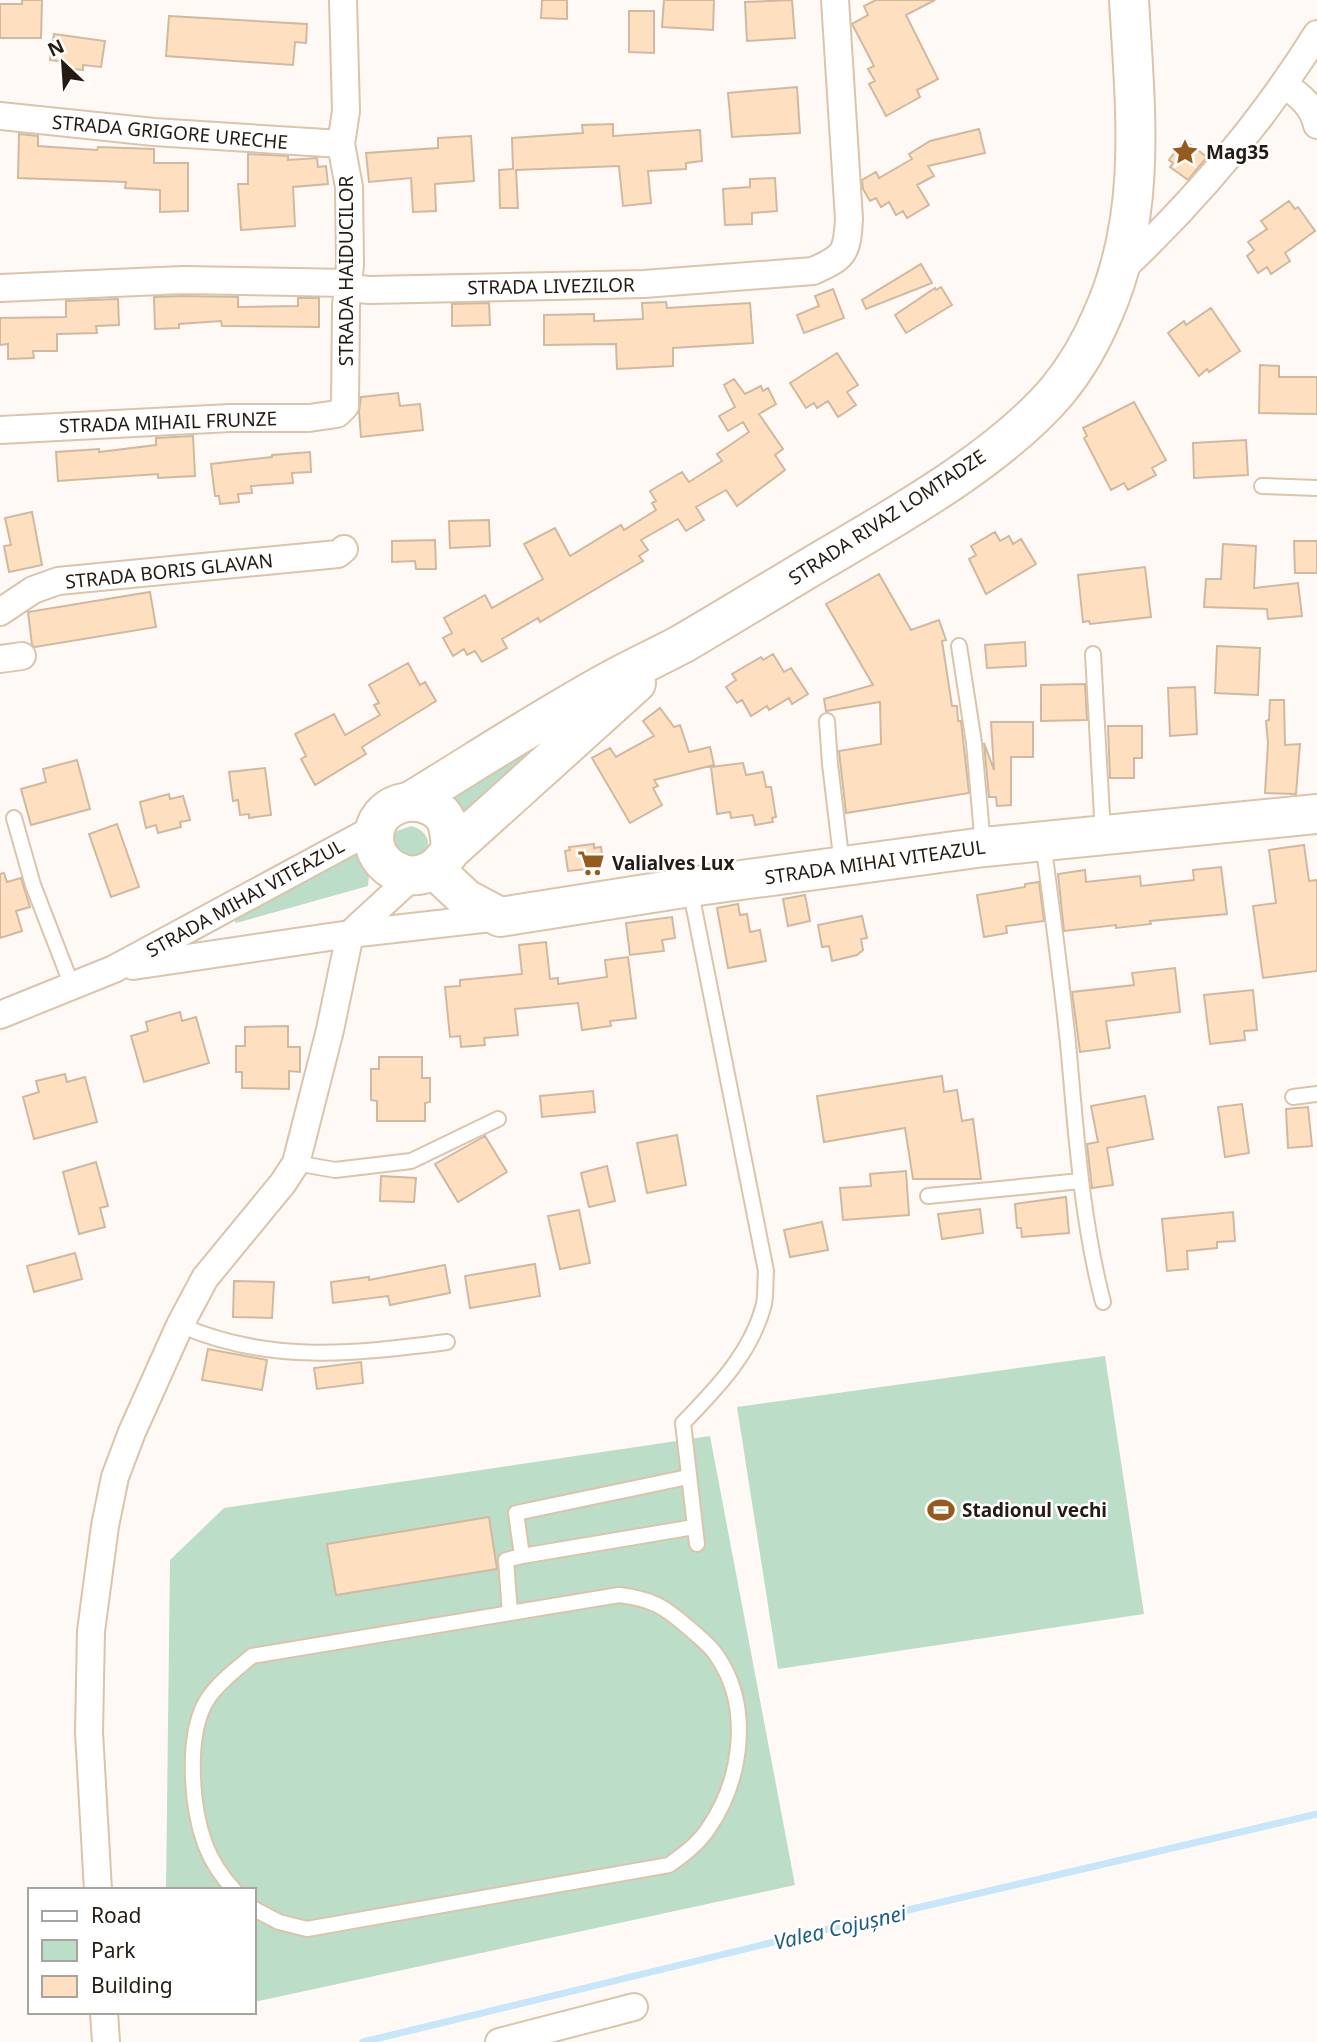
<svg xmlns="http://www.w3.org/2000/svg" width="1317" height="2042" font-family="'Noto Sans',sans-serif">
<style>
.green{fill:#bcddc7}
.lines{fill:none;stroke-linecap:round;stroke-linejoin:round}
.stream{stroke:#c7e6fa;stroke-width:7}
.building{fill:#fee0c1;stroke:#d0b9a0;stroke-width:2}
.lane-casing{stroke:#dbc4aa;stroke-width:18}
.street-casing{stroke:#dbc4aa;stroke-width:30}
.secondary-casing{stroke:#dbc4aa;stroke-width:42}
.lane{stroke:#fff;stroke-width:14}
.street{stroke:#fff;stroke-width:26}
.secondary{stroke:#fff;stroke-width:38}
.labels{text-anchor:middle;stroke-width:5;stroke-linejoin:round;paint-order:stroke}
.street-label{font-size:19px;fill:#241b12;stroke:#fff}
.poi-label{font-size:19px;font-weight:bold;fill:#241b12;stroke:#fff;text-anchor:start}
.water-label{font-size:21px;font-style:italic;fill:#205e80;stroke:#fff}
</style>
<rect width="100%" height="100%" fill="#fef9f4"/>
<path class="green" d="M 590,700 L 460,825 L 446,796 Z
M 411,826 C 427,830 433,843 424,857 L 396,856 L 392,839 L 397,831 Z
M 356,851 L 370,864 L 368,886 L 236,923 L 233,918 Z
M 1105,1356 L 1144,1614 L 778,1669 L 737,1407 Z
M 710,1436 L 795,1885 L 254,2002 L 254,1890 L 166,1890 L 170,1560 L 224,1508 Z"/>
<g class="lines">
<path class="stream" d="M 363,2042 L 840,1926 L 1317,1814"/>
</g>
<path class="building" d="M 22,0 L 42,0 L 41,38 L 0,38 L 0,4 L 22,4 Z
M 542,0 L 567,0 L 567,19 L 541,18 Z
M 664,0 L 714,0 L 713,30 L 662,27 Z
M 792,0 L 795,38 L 747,41 L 745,2 Z
M 876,0 L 935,0 L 906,15 L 938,79 L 917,90 L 920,97 L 886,116 L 869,84 L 875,81 L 868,69 L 874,66 L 852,24 L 868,15 L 864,6 Z
M 629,11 L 654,11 L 654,53 L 629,52 Z
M 169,16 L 307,24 L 306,43 L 295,42 L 293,65 L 166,56 Z
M 54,34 L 105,41 L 101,67 L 83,65 L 83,70 L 64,68 L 65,62 L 50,60 Z
M 797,87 L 800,133 L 732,137 L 728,93 Z
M 613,124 L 613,136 L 700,130 L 702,161 L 686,163 L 686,169 L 648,171 L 651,203 L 623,206 L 619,166 L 516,170 L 518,208 L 500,208 L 499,170 L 513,169 L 512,138 L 583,133 L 582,125 Z
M 979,129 L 985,153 L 928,166 L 934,176 L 917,185 L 929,205 L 907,218 L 903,211 L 896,215 L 889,202 L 881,207 L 876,198 L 870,201 L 863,189 L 862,180 L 876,172 L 879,178 L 912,159 L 909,154 L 930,141 Z
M 19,134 L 38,136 L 38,146 L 97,150 L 98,147 L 154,149 L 154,163 L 188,163 L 188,211 L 160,212 L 160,190 L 125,188 L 126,182 L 18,178 Z
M 471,136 L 474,181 L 435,184 L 436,211 L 413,212 L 411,178 L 369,182 L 366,153 L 438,148 L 438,138 Z
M 1184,140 L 1207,157 L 1188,180 L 1170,167 L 1173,163 L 1169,160 Z
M 248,154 L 288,156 L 288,160 L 317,158 L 318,167 L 326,166 L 328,184 L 293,187 L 295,226 L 241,230 L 238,184 L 248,184 Z
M 775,178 L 777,211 L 752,213 L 752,224 L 725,225 L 723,189 L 750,187 L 750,179 Z
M 1289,201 L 1295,209 L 1298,207 L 1315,231 L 1285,253 L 1290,261 L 1271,274 L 1267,267 L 1258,273 L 1247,256 L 1254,250 L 1248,242 L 1267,229 L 1261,221 Z
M 921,264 L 932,283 L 866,309 L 862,300 Z
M 941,287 L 952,305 L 906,333 L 895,315 L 935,288 L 936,290 Z
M 833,289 L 844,318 L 804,333 L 797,315 L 819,306 L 815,296 Z
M 183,296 L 238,297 L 238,307 L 298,306 L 298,298 L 319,298 L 319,327 L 222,326 L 221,321 L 179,324 L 179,328 L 155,329 L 154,297 Z
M 118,299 L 119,325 L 96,326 L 97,333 L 57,334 L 57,351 L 33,351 L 34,358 L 8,359 L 8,344 L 0,345 L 0,318 L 66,317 L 66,301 Z
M 666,302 L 667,308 L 750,303 L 753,343 L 673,348 L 673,366 L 617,369 L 616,344 L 544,345 L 544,315 L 594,314 L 594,321 L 643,319 L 642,303 Z
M 489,303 L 490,325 L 452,326 L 452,304 Z
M 1211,308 L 1240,351 L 1209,372 L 1207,369 L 1199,376 L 1168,333 L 1184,321 L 1186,325 Z
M 837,353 L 858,385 L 847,392 L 856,405 L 838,417 L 828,401 L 817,408 L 814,403 L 806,408 L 790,383 Z
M 1260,365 L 1279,366 L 1279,377 L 1317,377 L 1317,414 L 1259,413 Z
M 734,379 L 745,394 L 761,386 L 763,391 L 768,388 L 776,404 L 759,414 L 783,449 L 775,455 L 785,470 L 737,506 L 726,490 L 696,507 L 704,520 L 686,531 L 678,519 L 641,540 L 648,550 L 639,556 L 643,561 L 540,622 L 538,618 L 502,639 L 507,648 L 482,662 L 475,651 L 467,655 L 464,649 L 453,656 L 443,638 L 452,633 L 444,618 L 485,595 L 492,608 L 543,579 L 524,544 L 555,528 L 570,556 L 621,525 L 624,530 L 656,510 L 652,503 L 656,501 L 650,491 L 682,472 L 689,482 L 722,461 L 717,454 L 749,432 L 743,422 L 728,431 L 719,416 L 735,407 L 724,385 Z
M 398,393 L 400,406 L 420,404 L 423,430 L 361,437 L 359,412 L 361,397 Z
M 1134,402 L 1166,460 L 1152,468 L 1156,475 L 1128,490 L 1124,483 L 1111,490 L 1084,438 L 1087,436 L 1083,428 Z
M 193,436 L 195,476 L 158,478 L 158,474 L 58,481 L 56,452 L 99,449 L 99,452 L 156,445 L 156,438 Z
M 1246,440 L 1248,475 L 1194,478 L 1193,443 Z
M 310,452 L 311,472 L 292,473 L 293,483 L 251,486 L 252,493 L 238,494 L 239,502 L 220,504 L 219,496 L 215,496 L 211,464 L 272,457 L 272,455 Z
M 32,512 L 42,565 L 9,572 L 4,546 L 11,545 L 5,518 Z
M 489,520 L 490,546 L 450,548 L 449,521 Z
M 995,532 L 1000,541 L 1009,536 L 1013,544 L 1021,539 L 1036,564 L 986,594 L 969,559 L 976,555 L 971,546 Z
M 435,540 L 436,569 L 416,569 L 415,561 L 392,562 L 392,541 Z
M 1294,541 L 1317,541 L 1317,573 L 1295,573 Z
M 1223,544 L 1256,546 L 1254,588 L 1298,583 L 1302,616 L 1268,619 L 1267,609 L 1204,607 L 1206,579 L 1221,579 Z
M 1145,567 L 1151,617 L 1090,624 L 1089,621 L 1083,622 L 1078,575 Z
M 879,574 L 911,630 L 939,620 L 946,640 L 942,641 L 952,706 L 957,706 L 958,721 L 961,721 L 969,793 L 846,813 L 839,751 L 881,744 L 880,702 L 826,711 L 824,699 L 873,685 L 826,604 Z
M 150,592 L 156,627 L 35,647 L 32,645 L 28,612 Z
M 1025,642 L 1026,666 L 987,668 L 985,645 Z
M 1217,646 L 1260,648 L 1258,695 L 1215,693 Z
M 773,654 L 784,672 L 791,668 L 808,694 L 792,704 L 789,698 L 769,710 L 767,706 L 751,716 L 742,700 L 737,703 L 726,687 L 736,680 L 732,674 L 761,657 L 763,660 Z
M 408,663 L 420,685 L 425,682 L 436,701 L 362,747 L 366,754 L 315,785 L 301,759 L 306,756 L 295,734 L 334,714 L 345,735 L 380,715 L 374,705 L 379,703 L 369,685 Z
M 1085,684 L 1087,720 L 1041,721 L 1041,685 Z
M 1195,687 L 1197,734 L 1170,736 L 1168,688 Z
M 1270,700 L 1284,700 L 1285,745 L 1300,744 L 1296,794 L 1265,793 L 1268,743 L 1266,721 L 1269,720 Z
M 660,708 L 674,727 L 680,725 L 689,752 L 710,747 L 714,765 L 654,780 L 658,786 L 653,788 L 662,805 L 630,823 L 592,758 L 610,748 L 616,757 L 654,736 L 643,721 Z
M 991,722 L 1033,722 L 1033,757 L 1011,757 L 1011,805 L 997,806 L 996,797 L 989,797 L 984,743 L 994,770 Z
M 1108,726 L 1142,726 L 1142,758 L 1134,758 L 1134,778 L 1110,778 Z
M 77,760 L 90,809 L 31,825 L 21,789 L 46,782 L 43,769 Z
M 743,763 L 746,775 L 763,772 L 766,787 L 771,787 L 776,817 L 772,818 L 773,822 L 755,825 L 753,815 L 731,818 L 730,812 L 717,814 L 711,767 Z
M 265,768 L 271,815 L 249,818 L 249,814 L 240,815 L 238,800 L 233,801 L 229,772 Z
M 169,794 L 170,799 L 183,796 L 190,820 L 180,822 L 181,827 L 158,833 L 156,825 L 146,828 L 140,802 Z
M 117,824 L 139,887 L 111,897 L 89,834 Z
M 594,844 L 594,848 L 601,847 L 603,862 L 597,868 L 568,871 L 565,851 L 570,850 L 569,847 Z
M 1304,845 L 1309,881 L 1317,880 L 1317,971 L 1263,978 L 1253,906 L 1276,903 L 1269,850 Z
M 1221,867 L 1227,914 L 1150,921 L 1151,924 L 1116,928 L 1116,925 L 1064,931 L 1058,874 L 1085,870 L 1086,882 L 1140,876 L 1141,886 L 1194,880 L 1193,870 Z
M 4,873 L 7,882 L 21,878 L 30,907 L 16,911 L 22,931 L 0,938 L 0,874 Z
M 1039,882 L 1044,921 L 1006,926 L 1007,933 L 984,937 L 977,895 L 1025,887 L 1025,884 Z
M 805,895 L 810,921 L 788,926 L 783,899 Z
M 738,904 L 740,915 L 747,914 L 750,932 L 760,930 L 766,961 L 728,968 L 717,908 Z
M 862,916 L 867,938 L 861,939 L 863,950 L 857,955 L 832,961 L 829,946 L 822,947 L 818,925 Z
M 672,917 L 675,938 L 662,940 L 664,951 L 630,955 L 626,923 Z
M 546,942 L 550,979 L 558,978 L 558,984 L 607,977 L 605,960 L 628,957 L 636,1018 L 610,1021 L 611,1026 L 582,1030 L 578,1003 L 515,1009 L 518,1035 L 484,1038 L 485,1045 L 461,1047 L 460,1036 L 450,1037 L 445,987 L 460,986 L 460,980 L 522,974 L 519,945 Z
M 1175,968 L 1180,1012 L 1106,1021 L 1110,1048 L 1080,1052 L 1072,992 L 1134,985 L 1132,973 Z
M 1253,990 L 1257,1030 L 1244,1031 L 1245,1040 L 1210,1044 L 1204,995 Z
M 180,1012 L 182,1021 L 196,1017 L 209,1063 L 144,1082 L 131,1036 L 148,1031 L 146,1022 Z
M 288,1026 L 288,1047 L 300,1047 L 300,1072 L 289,1071 L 289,1089 L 242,1088 L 242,1072 L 236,1072 L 236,1046 L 245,1046 L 245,1027 Z
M 379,1057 L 422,1057 L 422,1078 L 430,1078 L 430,1102 L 425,1103 L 425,1121 L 377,1121 L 377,1101 L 371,1100 L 371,1069 L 379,1069 Z
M 65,1074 L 67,1082 L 85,1077 L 97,1122 L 34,1139 L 23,1097 L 39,1092 L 36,1081 Z
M 942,1076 L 944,1092 L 957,1090 L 962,1121 L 973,1119 L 981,1179 L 913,1179 L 905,1128 L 824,1142 L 817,1096 Z
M 593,1091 L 595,1112 L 542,1117 L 540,1096 Z
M 1145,1096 L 1153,1139 L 1107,1148 L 1113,1185 L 1092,1188 L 1087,1144 L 1098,1142 L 1091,1106 Z
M 1242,1104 L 1249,1153 L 1225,1157 L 1218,1107 Z
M 1308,1107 L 1312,1146 L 1288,1148 L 1286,1109 Z
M 677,1135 L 686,1185 L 647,1193 L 637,1143 Z
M 485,1136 L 507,1172 L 458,1202 L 435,1164 Z
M 96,1162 L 108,1206 L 100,1208 L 105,1227 L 79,1234 L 63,1172 Z
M 607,1166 L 615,1201 L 589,1207 L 581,1173 Z
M 906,1171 L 909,1215 L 843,1220 L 840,1188 L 871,1186 L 870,1174 Z
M 381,1176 L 416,1178 L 414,1202 L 380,1201 Z
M 1066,1197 L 1069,1233 L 1022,1237 L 1021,1228 L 1017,1228 L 1015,1204 Z
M 980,1209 L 983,1233 L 942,1239 L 938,1214 Z
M 579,1210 L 590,1263 L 560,1269 L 548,1216 Z
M 1233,1212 L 1235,1241 L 1217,1242 L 1217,1248 L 1187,1251 L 1188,1269 L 1167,1271 L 1162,1219 Z
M 822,1222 L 828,1250 L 790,1257 L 784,1230 Z
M 75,1253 L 82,1279 L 34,1292 L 27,1266 Z
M 535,1264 L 540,1296 L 470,1308 L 465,1276 Z
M 445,1265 L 450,1293 L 390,1305 L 388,1296 L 333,1303 L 331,1282 L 369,1277 L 369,1280 Z
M 234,1281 L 274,1282 L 272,1318 L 233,1317 Z
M 208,1349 L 267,1360 L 262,1390 L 202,1380 Z
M 361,1362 L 363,1383 L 317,1389 L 314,1368 Z
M 489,1517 L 497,1569 L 336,1595 L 327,1544 Z"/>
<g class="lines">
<defs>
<path id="lane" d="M 1262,486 L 1317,488
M 959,646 L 974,743 L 983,846
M 1093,654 L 1103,834
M 827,721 L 830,764 L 842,865
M 14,818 L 33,885 L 72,986
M 1043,842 C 1052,909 1061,976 1068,1043 C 1076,1130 1081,1218 1103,1302
M 690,888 L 766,1271 C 765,1282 766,1293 764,1304 C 752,1352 717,1388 683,1423 L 697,1544
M 1293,1097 L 1317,1094
M 296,1163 L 335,1170 L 411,1161 L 498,1119
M 928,1196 L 1081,1181
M 180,1325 C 269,1364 354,1354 447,1342
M 522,1556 L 694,1527
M 510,1613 L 506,1560 L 522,1556 L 516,1513 L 688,1477
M 234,1890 C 222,1877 211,1860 205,1844 C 191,1806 185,1731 209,1697 C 220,1681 238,1668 252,1656 L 619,1595 C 653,1599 665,1607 690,1629 C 699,1637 711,1646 717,1656 C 752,1707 742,1780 708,1829 C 698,1844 683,1855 669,1865 L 307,1929 L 279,1922 L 254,1909"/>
<path id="street" d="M 1285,85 C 1300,96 1313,106 1317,125
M 0,116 L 154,132 L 341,144
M 1119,272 C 1195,201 1262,122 1317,34
M 0,288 L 183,280 L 347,283 L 358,289 L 370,290 L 644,284 L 813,271 C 845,257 847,253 849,219 L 835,0
M 0,430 L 230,418 L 309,418 L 337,414 L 345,406 L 346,306 L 350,264 L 349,187 L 341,144 L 346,111 L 343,0
M 0,612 L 33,590 L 58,581 L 338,554 L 344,549
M 0,659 L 22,656
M 133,966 L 350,934 L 500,917
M 0,1015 L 114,969 L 377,827
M 98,1890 L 89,1732 L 91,1631 L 105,1526 L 115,1477 L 132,1432 L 180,1325 L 205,1278 L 283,1183 L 296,1163 L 330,1030 L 350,934 L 413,876
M 104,2012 L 106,2042
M 499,2042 L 634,2007"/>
<path id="secondary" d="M 411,801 C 480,759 548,714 619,676 C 640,665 661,655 682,644 C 730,616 777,587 824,559 C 899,515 1002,457 1058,390 C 1076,368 1092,340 1103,314 C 1148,213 1135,107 1129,0
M 451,850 C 450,838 450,823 442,814 C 419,790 374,803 374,838 C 374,865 405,883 428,872 C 438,868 445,858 451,850 L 636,683
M 434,869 L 466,899 L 500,917 L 690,887 L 984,847 L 1317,814"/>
</defs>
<use href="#lane" class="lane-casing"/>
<use href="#street" class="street-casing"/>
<use href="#secondary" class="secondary-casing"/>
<use href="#lane" class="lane"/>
<use href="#street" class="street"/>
<use href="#secondary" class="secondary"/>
</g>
<defs>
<symbol id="sight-bare" viewBox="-9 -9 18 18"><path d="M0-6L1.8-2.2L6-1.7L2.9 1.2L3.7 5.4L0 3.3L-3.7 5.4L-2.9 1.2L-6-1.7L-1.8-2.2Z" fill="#975a1d" stroke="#fff" stroke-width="2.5" paint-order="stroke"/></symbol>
<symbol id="supermarket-bare" viewBox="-9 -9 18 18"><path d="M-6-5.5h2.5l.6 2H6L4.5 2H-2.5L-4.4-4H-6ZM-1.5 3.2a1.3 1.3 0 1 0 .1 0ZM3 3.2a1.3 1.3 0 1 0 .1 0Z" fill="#975a1d" stroke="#fff" stroke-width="2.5" paint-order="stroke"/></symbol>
<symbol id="stadium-bare" viewBox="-9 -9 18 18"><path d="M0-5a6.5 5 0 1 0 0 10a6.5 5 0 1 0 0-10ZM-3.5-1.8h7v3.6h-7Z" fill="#975a1d" stroke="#fff" stroke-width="2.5" paint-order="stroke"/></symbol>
</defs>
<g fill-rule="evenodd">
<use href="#sight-bare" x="1166" y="133" width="38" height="38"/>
<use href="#supermarket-bare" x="572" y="844" width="38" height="38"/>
<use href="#stadium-bare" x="922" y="1491" width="38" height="38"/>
</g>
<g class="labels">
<g class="street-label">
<text transform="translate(170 132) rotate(5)" y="7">STRADA GRIGORE URECHE</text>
<text transform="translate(346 271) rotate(-90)" y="7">STRADA HAIDUCILOR</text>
<text transform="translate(551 286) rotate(-1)" y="7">STRADA LIVEZILOR</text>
<text transform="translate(168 422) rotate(-2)" y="7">STRADA MIHAIL FRUNZE</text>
<text transform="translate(887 517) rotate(-33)" y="7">STRADA RIVAZ LOMTADZE</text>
<text transform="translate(169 571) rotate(-6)" y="7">STRADA BORIS GLAVAN</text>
<text transform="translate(875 862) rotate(-8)" y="7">STRADA MIHAI VITEAZUL</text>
<text transform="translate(245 898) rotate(-29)" y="7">STRADA MIHAI VITEAZUL</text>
</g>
<g class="poi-label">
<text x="1206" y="159">Mag35</text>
<text x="612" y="870">Valialves Lux</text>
<text x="962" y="1517">Stadionul vechi</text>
</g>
<g class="water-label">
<text transform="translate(840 1928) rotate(-13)" y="7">Valea Cojușnei</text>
</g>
</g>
<rect x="28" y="1888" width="228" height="126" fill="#ffffff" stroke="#a7a4a0" stroke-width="2"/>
<rect x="42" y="1911" width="35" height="10" fill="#ffffff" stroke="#a7a4a0" stroke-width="2"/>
<text x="91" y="1923" font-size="21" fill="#241b12">Road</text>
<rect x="42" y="1940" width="35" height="21" fill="#bcddc7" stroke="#a7a4a0" stroke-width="2"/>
<text x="91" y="1958" font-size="21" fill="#241b12">Park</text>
<rect x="42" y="1976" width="35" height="21" fill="#fee0c1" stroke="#a7a4a0" stroke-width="2"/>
<text x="91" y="1993" font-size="21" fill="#241b12">Building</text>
<g transform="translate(63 63) rotate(335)" stroke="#ffffff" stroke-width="5" paint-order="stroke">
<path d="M0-5L12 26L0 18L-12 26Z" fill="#241b12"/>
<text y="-10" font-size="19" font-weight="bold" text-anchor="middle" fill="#241b12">N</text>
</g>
</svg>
